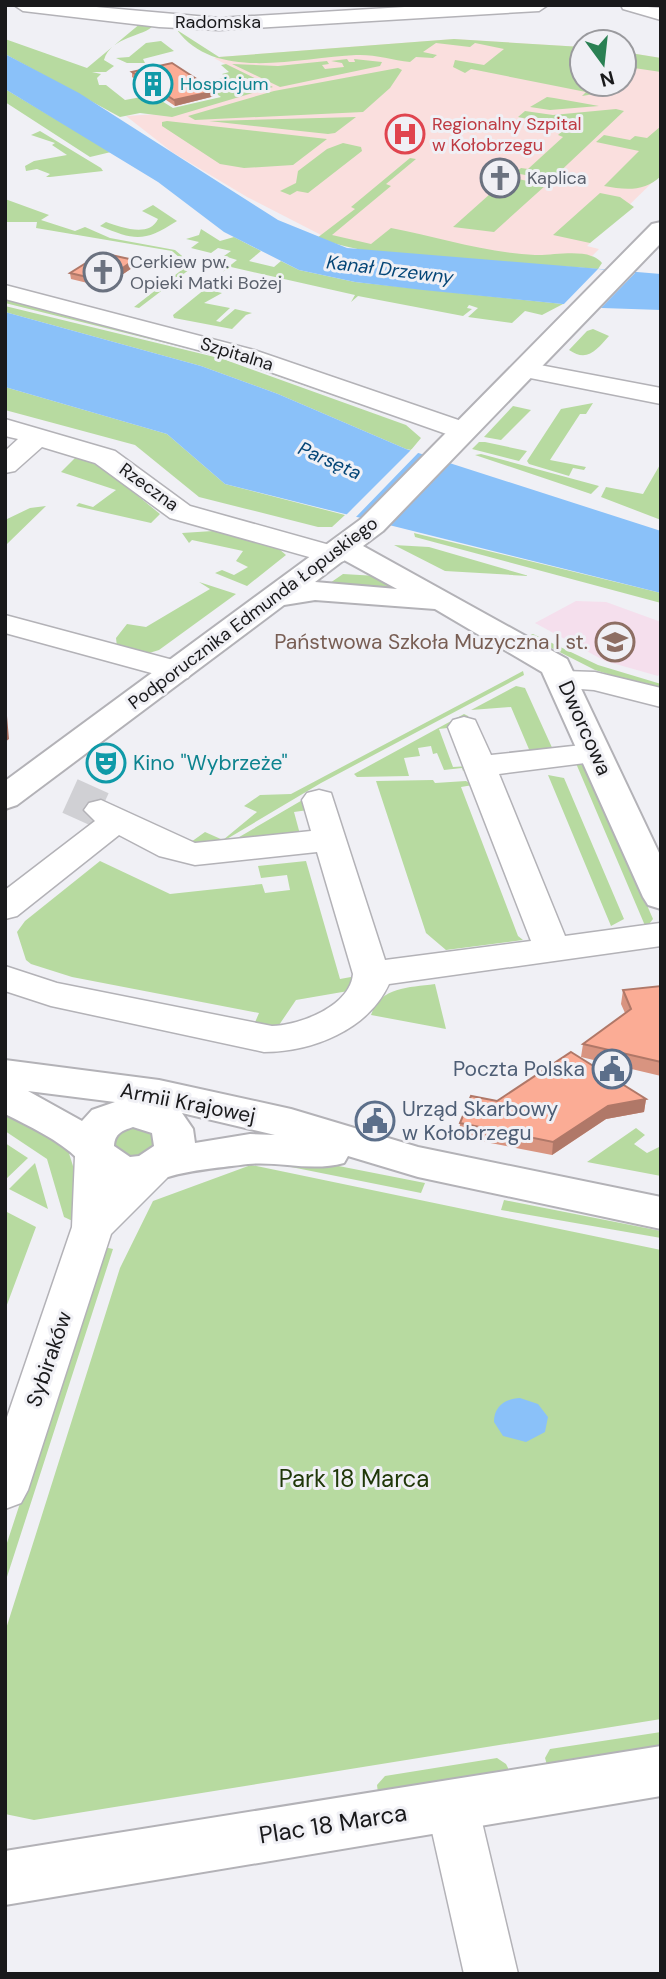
<svg xmlns="http://www.w3.org/2000/svg" width="666" height="1979" font-family="'DM Sans',sans-serif">
<style>
.education{fill:#f5dfed}
.medical{fill:#fadfde}
.green{fill:#b7daa0}
.water{fill:#8ac1f9}
.pier{fill:#f0f0f5}
.lines{fill:none;stroke-linecap:round;stroke-linejoin:round}
.street-tunnel{stroke:#d0d0d4;stroke-width:37;stroke-dasharray:37 18;stroke-linecap:butt}
.street-casing{stroke:#b3b2b7;stroke-width:3}
.secondary-casing{stroke:#b3b2b7;stroke-width:4}
.street{fill:#fff;fill-rule:evenodd}
.secondary{fill:#fff;fill-rule:evenodd}
.wall{fill:#d89480}
.shaded-wall{fill:#b07868}
.building{fill:#fbac95;stroke:#b07868;stroke-width:2}
.labels{text-anchor:middle;stroke-width:6;stroke-linejoin:round;paint-order:stroke}
.far-street-label{font-size:18px;fill:#19191b;stroke:#f0f0f5}
.far-culture-label{font-size:18px;fill:#0d838f;stroke:#f0f0f5;text-anchor:start}
.far-health-label{font-size:18px;fill:#be3a42;stroke:#f0f0f5;text-anchor:start}
.far-worship-label{font-size:18px;fill:#5b616d;stroke:#f0f0f5;text-anchor:start}
.far-water-label{font-size:19px;font-style:italic;fill:#054677;stroke:#f0f0f5}
.education-label{font-size:21px;fill:#785e54;stroke:#f0f0f5;text-anchor:end}
.street-label{font-size:21px;fill:#19191b;stroke:#f0f0f5}
.culture-label{font-size:21px;fill:#0d838f;stroke:#f0f0f5;text-anchor:start}
.service-label{font-size:21px;fill:#4e5e75;stroke:#f0f0f5;text-anchor:end}
.near-park-label{font-size:24px;fill:#203809;stroke:#f0f0f5}
.near-street-label{font-size:24px;fill:#19191b;stroke:#f0f0f5}
</style>
<rect width="100%" height="100%" fill="#f0f0f5"/>
<path class="education" d="M 576,601 L 606,602 L 661,622 L 661,672 L 658,676 L 605,661 L 535,623 Z"/>
<path class="medical" d="M 454,39 L 582,47 L 582,84 L 624,84 L 624,52 L 661,58 L 661,174 L 587,246 L 599,249 L 588,260 L 401,250 L 325,237 L 247,197 L 172,152 L 126,116 L 173,113 L 265,86 L 214,58 L 219,57 Z"/>
<path class="green" d="M 141,23 L 154,25 C 144,37 111,36 104,60 L 114,66 L 106,72 L 92,72 L 101,74 L 97,78 L 99,85 L 106,85 L 125,100 L 152,95 L 173,108 L 221,97 L 201,83 L 227,77 L 222,74 L 229,72 L 221,65 L 226,64 L 273,87 L 172,117 L 140,113 L 120,117 L 5,54 L 5,39 L 87,68 Z
M 177,30 L 219,57 L 454,39 L 582,47 L 582,84 L 613,84 L 609,88 L 619,90 L 582,96 L 586,92 L 471,69 L 465,73 L 453,67 L 455,60 L 484,65 L 504,49 L 475,43 L 470,47 L 436,43 L 423,52 L 437,55 L 433,58 L 416,57 L 410,62 C 392,60 374,54 356,55 C 300,57 216,83 177,30 Z
M 161,41 L 174,51 L 143,59 L 145,63 L 127,63 L 116,58 L 129,57 L 146,43 Z
M 624,52 L 661,58 L 661,72 L 634,68 L 624,76 Z
M 347,59 L 349,62 L 355,62 L 354,59 L 382,62 L 380,66 L 280,87 L 232,64 L 278,66 L 327,61 L 329,64 L 322,65 L 325,69 L 344,67 L 342,63 L 331,61 Z
M 398,68 L 402,70 L 390,88 L 363,112 L 195,120 L 188,116 L 274,91 Z
M 5,89 L 111,152 L 90,157 L 5,102 Z
M 547,97 L 554,98 L 599,106 L 550,110 L 530,107 Z
M 616,109 L 624,111 L 551,180 L 515,173 L 521,168 L 528,169 L 563,137 L 558,135 L 567,127 L 518,117 L 525,111 L 553,115 Z
M 356,117 L 335,133 L 328,134 L 209,121 Z
M 167,121 L 327,139 L 293,165 L 244,168 L 220,164 L 162,126 L 162,122 Z
M 661,126 L 661,176 C 645,192 625,190 604,186 L 639,151 L 596,142 L 604,135 L 630,140 L 635,136 L 647,138 Z
M 40,131 L 101,168 L 103,171 L 50,177 L 46,177 L 50,174 L 37,169 L 26,171 L 25,166 L 34,161 L 67,155 L 52,145 L 55,143 L 31,135 Z
M 343,143 L 361,147 L 362,151 L 308,193 L 297,191 L 290,195 L 280,191 L 296,183 L 298,171 L 327,149 Z
M 410,158 L 416,159 L 386,184 L 391,186 L 332,235 L 371,244 L 391,228 C 438,237 487,253 535,255 C 554,256 589,247 602,263 L 598,269 C 509,261 401,267 317,238 L 355,209 L 351,207 Z
M 509,177 L 546,185 L 494,232 L 453,227 Z
M 600,193 L 620,197 L 634,207 L 590,243 L 553,235 Z
M 5,199 L 49,215 L 41,220 L 75,231 L 85,227 L 110,238 L 175,250 L 194,266 L 139,308 L 134,307 L 188,265 L 172,251 L 36,228 L 37,222 L 5,222 Z
M 153,205 L 177,221 C 144,242 136,241 100,226 L 106,222 C 121,227 149,238 158,219 L 142,211 Z
M 201,229 L 220,241 L 234,237 L 261,251 L 249,261 L 274,267 L 281,261 L 299,270 L 355,282 L 563,304 L 542,315 L 525,311 L 512,323 L 468,317 L 478,308 L 469,305 L 467,308 L 472,309 L 463,316 L 358,296 L 351,302 L 355,295 L 231,267 L 222,272 L 237,260 L 224,256 L 231,251 L 218,248 L 211,253 L 191,248 L 199,242 L 186,239 L 199,235 Z
M 205,289 L 222,293 L 204,303 L 230,308 L 216,321 L 220,322 L 235,309 L 252,313 L 246,315 L 232,329 L 174,318 L 173,315 Z
M 5,299 L 241,359 L 414,420 L 410,422 L 226,358 L 5,303 Z
M 5,306 L 223,359 L 406,425 L 421,438 L 411,450 L 406,449 L 278,394 L 201,366 L 5,312 Z
M 593,329 L 609,336 C 597,349 588,363 569,350 L 587,331 Z
M 5,387 L 167,434 L 225,484 L 345,515 L 332,527 L 318,527 L 199,497 L 135,445 L 5,410 Z
M 593,403 L 586,414 L 580,414 L 550,460 L 586,467 L 584,470 L 573,468 L 569,476 L 529,464 L 527,461 L 561,409 Z
M 513,406 L 531,410 L 501,440 L 484,437 Z
M 479,442 L 485,442 L 527,451 L 519,461 L 472,449 Z
M 481,454 L 599,486 L 591,494 L 475,455 Z
M 77,456 L 105,469 L 160,514 L 151,523 L 76,506 L 79,503 L 93,507 L 116,490 L 61,472 Z
M 661,463 L 661,520 L 601,497 L 606,487 L 643,494 Z
M 46,506 L 7,544 L 5,544 L 5,520 L 30,508 Z
M 213,531 L 279,549 L 286,555 L 247,586 L 215,573 L 222,570 L 234,575 L 248,567 L 236,561 L 243,551 L 192,540 L 189,543 L 182,533 Z
M 414,533 L 661,593 L 661,603 L 415,537 Z
M 394,545 L 429,547 L 529,576 L 445,571 Z
M 343,574 L 377,576 L 403,591 L 330,583 Z
M 199,582 L 236,594 L 159,650 L 146,654 L 117,647 L 116,638 L 127,624 L 146,627 L 210,589 Z
M 533,634 L 598,665 L 661,684 L 661,691 L 595,670 L 528,636 Z
M 523,671 L 524,675 L 321,783 L 210,849 L 184,847 L 205,832 L 223,840 L 257,812 L 244,806 L 260,795 L 291,794 Z
M 516,686 L 525,688 L 554,752 L 531,754 L 511,707 L 471,710 Z
M 464,714 L 468,716 L 472,725 L 439,729 L 453,767 L 469,766 L 463,771 L 462,768 L 444,770 L 437,753 L 433,754 L 431,746 L 418,748 L 420,756 L 404,758 L 409,776 L 357,777 L 354,774 Z
M 575,761 L 586,765 L 653,919 L 646,928 Z
M 548,775 L 564,778 L 624,919 L 611,926 Z
M 433,780 L 435,783 L 466,781 L 473,785 L 461,787 L 518,936 L 523,940 L 446,950 L 426,933 L 376,781 Z
M 311,795 L 315,809 L 294,812 L 301,838 L 222,847 Z
M 100,861 L 170,894 L 262,884 L 265,893 L 290,890 L 287,875 L 261,878 L 258,866 L 306,861 L 340,979 L 351,977 L 354,990 L 296,1000 L 277,1028 L 253,1027 L 259,1013 L 72,977 L 31,964 L 26,960 L 17,932 L 25,921 Z
M 435,984 L 446,1029 L 371,1015 C 381,986 408,988 435,984 Z
M 5,1107 L 67,1147 L 73,1166 L 79,1174 L 77,1223 L 64,1217 L 47,1159 L 5,1131 Z
M 124,1123 L 163,1136 L 145,1159 L 117,1157 L 107,1136 Z
M 636,1128 L 645,1135 L 634,1144 L 647,1153 L 661,1146 L 661,1176 L 587,1162 Z
M 5,1143 L 28,1158 L 5,1180 Z
M 303,1159 L 425,1183 L 421,1193 L 276,1164 Z
M 35,1163 L 48,1209 L 9,1189 Z
M 251,1165 L 661,1250 L 661,1719 L 34,1820 L 5,1814 L 5,1632 L 120,1268 L 153,1201 Z
M 504,1200 L 661,1231 L 661,1238 L 501,1210 Z
M 5,1211 L 36,1227 L 5,1310 Z
M 104,1247 L 113,1249 L 5,1583 L 5,1549 Z
M 661,1732 L 661,1747 L 547,1765 L 545,1758 L 550,1749 Z
M 497,1758 L 506,1764 L 510,1772 L 378,1793 L 377,1785 L 385,1776 Z"/>
<path class="water" d="M 5,54 L 79,93 L 278,220 L 347,248 L 661,274 L 661,310 L 602,308 L 423,290 L 355,282 L 299,270 L 224,232 L 158,182 L 5,89 Z
M 5,312 L 201,366 L 278,394 L 406,449 L 661,531 L 661,593 L 225,484 L 167,434 L 5,387 Z
M 520,1398 L 538,1404 L 548,1417 L 545,1432 L 526,1442 L 503,1436 L 494,1422 C 494,1406 505,1399 520,1398 Z"/>
<path class="pier" d="M 598,269 L 635,273 L 600,309 L 562,306 Z
M 412,449 L 420,451 L 354,519 L 344,517 Z"/>
<g class="lines">
<path class="street-tunnel" d="M 70,796 L 101,810"/>
<defs>
<path id="street" d="M 14,5 L 74,5 L 219,18 L 438,5 L 548,5 L 539,11 L 219,30 L 159,27 L 23,11 Z
M 621,5 L 661,8 L 661,20 L 623,9 Z
M 5,285 L 254,350 L 473,425 L 477,431 L 473,437 L 455,437 L 236,360 L 5,299 Z
M 524,362 L 661,388 L 661,404 L 515,375 L 511,370 L 515,365 Z
M 5,419 L 115,451 L 190,506 L 344,549 L 348,555 L 344,561 L 334,564 L 170,518 L 95,463 L 42,447 L 15,471 L 5,473 L 5,451 L 18,439 L 5,436 Z
M 5,615 L 188,664 L 193,671 L 188,678 L 177,680 L 5,633 Z
M 564,671 L 595,672 L 661,688 L 661,707 L 594,690 L 553,687 L 548,680 L 553,673 Z
M 464,717 L 475,720 L 491,755 L 582,745 L 593,748 L 598,755 L 593,762 L 499,774 L 565,936 L 660,923 L 661,946 L 389,984 C 368,1030 312,1052 264,1052 L 51,1006 L 5,991 L 5,966 L 57,983 L 272,1026 C 301,1025 350,1006 353,974 L 317,852 L 195,865 L 159,856 L 119,835 L 17,916 L 5,919 L 5,890 L 95,821 L 84,810 L 89,803 L 101,800 L 195,843 L 311,831 L 302,800 L 307,793 L 319,790 L 331,793 L 385,960 L 531,941 L 448,727 L 453,720 Z
M 95,1142 L 109,1146 L 115,1156 L 114,1180 C 132,1164 143,1150 167,1158 L 173,1168 L 167,1178 L 111,1234 L 28,1490 L 21,1503 L 5,1509 L 5,1423 L 72,1227 L 75,1156 L 81,1146 Z
M 452,1781 L 470,1788 L 478,1805 L 518,1974 L 464,1974 L 426,1805 L 434,1788 Z"/>
<path id="secondary" d="M 661,222 L 661,243 L 383,531 L 363,546 L 567,659 L 661,857 L 661,909 L 648,905 L 643,897 L 542,672 L 435,609 L 315,600 L 284,605 L 17,805 L 5,809 L 5,781 L 361,519 L 652,224 ZM 344,560 L 397,589 L 315,582 Z
M 5,1060 L 159,1080 L 291,1109 L 418,1147 L 661,1197 L 661,1229 L 418,1177 L 348,1156 L 344,1163 C 312,1172 280,1161 248,1164 C 225,1167 189,1170 168,1177 C 144,1186 126,1189 101,1180 C 89,1176 86,1167 78,1159 C 59,1140 29,1126 5,1114 ZM 28,1091 L 115,1102 L 92,1110 L 82,1121 ZM 182,1113 L 275,1135 L 250,1134 L 195,1143 L 193,1129 ZM 133,1127 L 152,1133 L 154,1146 L 139,1156 L 130,1157 L 114,1146 C 115,1133 122,1131 133,1127 Z
M 661,1746 L 661,1796 L 5,1905 L 5,1851 Z"/>
</defs>
<use href="#street" class="street-casing"/>
<use href="#secondary" class="secondary-casing"/>
<use href="#street" class="street"/>
<use href="#secondary" class="secondary"/>
</g>
<path class="wall" d="M 132,72 L 215,96 L 175,106 L 132,77 Z
M 134,260 L 135,266 L 104,287 L 71,279 L 70,273 Z
M 661,986 L 661,1076 L 581,1057 L 583,1044 L 625,1013 L 621,1004 L 623,990 Z
M 646,1099 L 644,1112 L 606,1119 L 552,1155 L 459,1137 L 460,1123 L 497,1101 Z"/>
<path class="shaded-wall" d="M 215,91 L 215,96 L 175,106 L 174,100 Z
M 134,260 L 135,266 L 104,287 L 104,281 Z
M 7,716 L 9,739 L 5,742 L 5,717 Z
M 646,1099 L 644,1112 L 606,1119 L 552,1155 L 553,1142 L 608,1106 Z"/>
<path class="building" d="M 172,63 L 215,91 L 174,100 L 132,72 Z
M 102,253 L 134,260 L 104,281 L 70,273 Z
M 661,986 L 661,1062 L 583,1044 L 631,1009 L 623,990 Z
M 571,1052 L 646,1099 L 608,1106 L 553,1142 L 460,1123 L 471,1096 L 497,1101 Z"/>
<defs>
<symbol id="building-ring" viewBox="-11 -11 22 22"><circle r="9.5" fill="#f0f0f5" stroke="#0f9aa8" stroke-width="1.5"/><path d="M-4-6H4V6H1V3H-1V6H-4ZM-2.5-4.3h1.7v1.8h-1.7ZM.8-4.3h1.7v1.8H.8ZM-2.5-1h1.7V.8h-1.7ZM.8-1h1.7V.8H.8Z" fill="#0f9aa8"/></symbol>
<symbol id="hospital-ring" viewBox="-11 -11 22 22"><circle r="9.5" fill="#f0f0f5" stroke="#e0444e" stroke-width="1.5"/><path d="M-5-5h3v3.5h4V-5h3V5h-3V1.5h-4V5h-3Z" fill="#e0444e"/></symbol>
<symbol id="church-ring" viewBox="-11 -11 22 22"><circle r="9.5" fill="#f0f0f5" stroke="#6b7280" stroke-width="1.5"/><path d="M-1.2-6h2.4v3.5h3.3v2.4h-3.3V6h-2.4V-.1h-3.3v-2.4h3.3Z" fill="#6b7280"/></symbol>
<symbol id="school-ring" viewBox="-11 -11 22 22"><circle r="9.5" fill="#f0f0f5" stroke="#8d6e63" stroke-width="1.5"/><path d="M0-5L7-2L0 1L-7-2ZM-4 1L0 2.5L4 1V4Q0 6-4 4Z" fill="#8d6e63"/></symbol>
<symbol id="theatre-ring" viewBox="-11 -11 22 22"><circle r="9.5" fill="#f0f0f5" stroke="#0f9aa8" stroke-width="1.5"/><path d="M-5-5.5Q0-4 5-5.5V0Q5 5 0 6Q-5 5-5 0ZM-3.3-2.5H-1v1.5H-3.3ZM1-2.5H3.3v1.5H1ZM-2.8 1Q0 5.5 2.8 1Z" fill="#0f9aa8"/></symbol>
<symbol id="civic-ring" viewBox="-11 -11 22 22"><circle r="9.5" fill="#f0f0f5" stroke="#5c6f8a" stroke-width="1.5"/><path d="M-.6-6.5H3V-4.5H.6V-3L4-1V1h2V6H-6V1h2V-1L-.6-3ZM-1.2 2.5V6h2.4V2.5Z" fill="#5c6f8a"/></symbol>
</defs>
<g fill-rule="evenodd">
<use href="#building-ring" x="131" y="62" width="44" height="44"/>
<use href="#hospital-ring" x="383" y="112" width="44" height="44"/>
<use href="#church-ring" x="478" y="156" width="44" height="44"/>
<use href="#church-ring" x="81" y="250" width="44" height="44"/>
<use href="#school-ring" x="593" y="620" width="44" height="44"/>
<use href="#theatre-ring" x="84" y="741" width="44" height="44"/>
<use href="#civic-ring" x="590" y="1047" width="44" height="44"/>
<use href="#civic-ring" x="353" y="1099" width="44" height="44"/>
</g>
<g class="labels">
<g class="far-street-label">
<text x="218" y="28">Radomska</text>
<text transform="translate(237 354) rotate(17)" y="6">Szpitalna</text>
<text transform="translate(149 487) rotate(36)" y="6">Rzeczna</text>
<text transform="translate(253 613) rotate(-37)" y="6">Podporucznika Edmunda Łopuskiego</text>
</g>
<g class="far-culture-label">
<text x="180" y="90">Hospicjum</text>
</g>
<g class="far-health-label">
<text x="432" y="130">Regionalny Szpital<tspan x="432" dy="21">w Kołobrzegu</tspan></text>
</g>
<g class="far-worship-label">
<text x="527" y="184">Kaplica</text>
<text x="130" y="268">Cerkiew pw.<tspan x="130" dy="21">Opieki Matki Bożej</tspan></text>
</g>
<g class="far-water-label">
<text transform="translate(390 269) rotate(7)" y="7">Kanał Drzewny</text>
<text transform="translate(330 460) rotate(24)" y="7">Parsęta</text>
</g>
<g class="education-label">
<text x="588" y="649">Państwowa Szkoła Muzyczna I st.</text>
</g>
<g class="street-label">
<text transform="translate(585 728) rotate(66)" y="7">Dworcowa</text>
<text transform="translate(188 1103) rotate(11)" y="7">Armii Krajowej</text>
<text transform="translate(49 1359) rotate(-71)" y="7">Sybiraków</text>
</g>
<g class="culture-label">
<text x="133" y="770">Kino "Wybrzeże"</text>
</g>
<g class="service-label">
<text x="585" y="1076">Poczta Polska</text>
<text x="402" y="1116" text-anchor="start">Urząd Skarbowy<tspan x="402" dy="24">w Kołobrzegu</tspan></text>
</g>
<g class="near-park-label">
<text x="354" y="1487">Park 18 Marca</text>
</g>
<g class="near-street-label">
<text transform="translate(333 1824) rotate(-9)" y="8">Plac 18 Marca</text>
</g>
</g>
<rect width="666" height="1979" fill="none" stroke="#19191b" stroke-width="14"/>
<g transform="translate(603 63) rotate(165)"><circle r="33" fill="#f0f0f5" stroke="#9a9a9e" stroke-width="2"/>
<path d="M0-5L12 26L0 18L-12 26Z" fill="#2a8053"/>
<text y="-10" font-size="19" font-weight="bold" text-anchor="middle" fill="#19191b">N</text>
</g>
</svg>
